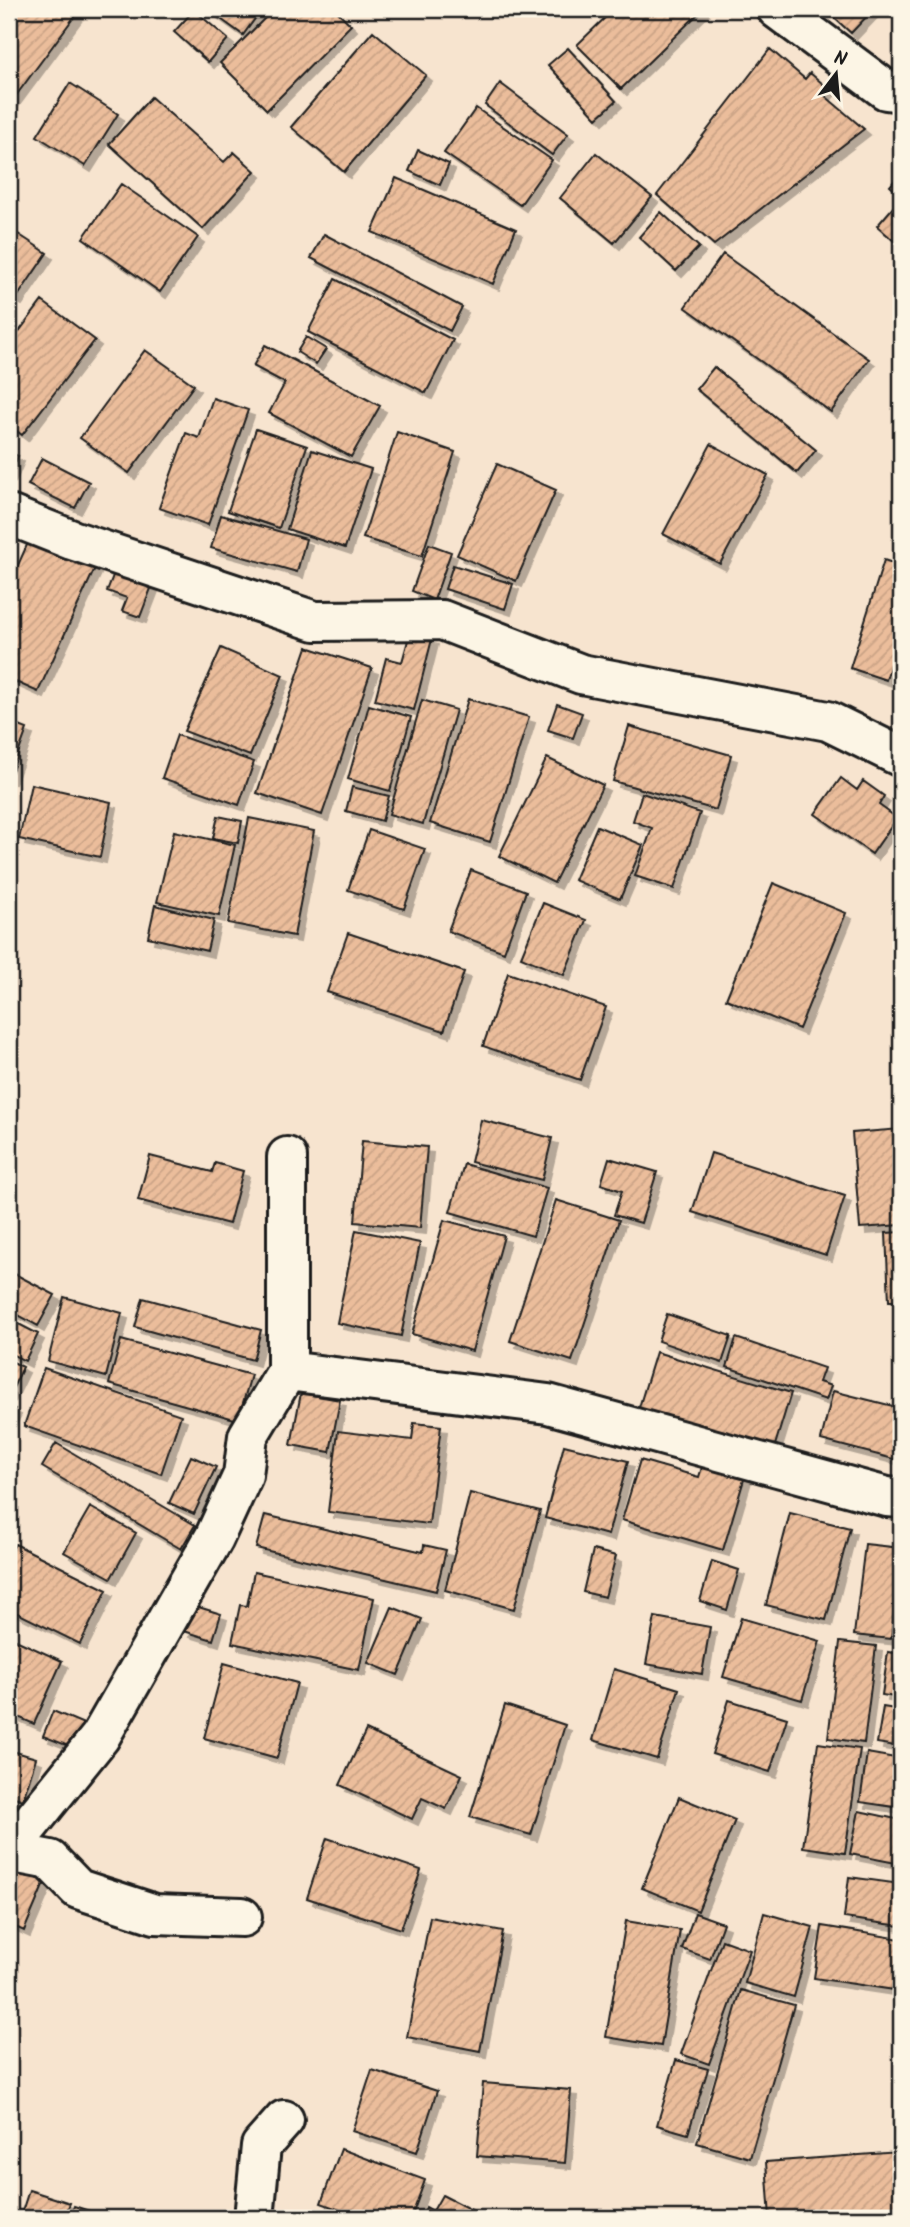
<svg xmlns="http://www.w3.org/2000/svg" width="910" height="2227" font-family="Kalam,sans-serif">
<style>
.building{fill:url(#building-hatch);stroke:#1c1c1c;stroke-width:2;filter:url(#shadow)}
.lines{fill:none;stroke-linecap:round;stroke-linejoin:round}
.minor-casing{stroke:#1c1c1c;stroke-width:44}
.minor{stroke:#fcf5e5;stroke-width:38}
</style>
<defs>
<pattern id="building-hatch" width="6" height="6" patternUnits="userSpaceOnUse" patternTransform="scale(1.75)"><rect width="6" height="6" fill="#ebbd9b"/><path d="M-1 1l2-2M0 6l6-6M5 7l2-2" fill="none" stroke="#c9a285"/></pattern>
<filter id="shadow"><feDropShadow dx="6" dy="6" stdDeviation="0" flood-color="#0004"/></filter>
</defs>
<rect width="100%" height="100%" fill="#f7e4cf"/>
<filter id="ink" filterUnits="userSpaceOnUse"><feTurbulence type="fractalNoise" baseFrequency=".0143" numOctaves="2"/><feDisplacementMap in="SourceGraphic" scale="14" xChannelSelector="R" yChannelSelector="G"/><feConvolveMatrix kernelMatrix="1 2 1 2 8 2 1 2 1" color-interpolation-filters="sRGB"/></filter>
<g filter="url(#ink)">
<path class="building" d="M 9,9 L 72,9 L 77,13 L 9,105 Z
M 207,9 L 262,9 L 243,35 Z
M 274,9 L 335,9 L 351,25 L 267,110 L 220,63 Z
M 614,9 L 703,9 L 621,89 L 577,45 Z
M 833,9 L 869,9 L 872,11 L 851,33 L 829,13 Z
M 891,9 L 901,9 L 901,18 Z
M 194,10 L 228,39 L 208,62 L 174,32 Z
M 373,31 L 426,75 L 344,172 L 291,127 Z
M 568,48 L 616,101 L 597,118 L 548,65 Z
M 770,49 L 805,79 L 810,73 L 829,89 L 824,95 L 864,129 L 714,245 L 657,195 Z
M 70,83 L 118,114 L 85,166 L 37,136 Z
M 500,83 L 568,134 L 552,155 L 485,105 Z
M 151,97 L 224,162 L 234,152 L 255,171 L 203,229 L 109,144 Z
M 476,108 L 552,160 L 520,205 L 444,153 Z
M 418,150 L 449,164 L 440,185 L 409,171 Z
M 596,153 L 652,197 L 614,243 L 560,198 Z
M 901,173 L 901,196 L 890,186 Z
M 396,178 L 516,229 L 493,284 L 372,232 Z
M 121,184 L 198,237 L 160,292 L 83,238 Z
M 901,198 L 901,247 L 877,226 Z
M 661,212 L 699,247 L 676,271 L 639,237 Z
M 9,228 L 47,253 L 16,299 L 9,295 Z
M 324,234 L 462,307 L 450,331 L 311,258 Z
M 723,254 L 869,359 L 831,412 L 685,307 Z
M 335,279 L 453,340 L 426,393 L 308,332 Z
M 42,301 L 95,340 L 22,435 L 9,425 L 9,345 Z
M 306,337 L 326,349 L 316,364 L 297,352 Z
M 265,345 L 380,406 L 351,457 L 269,413 L 285,383 L 253,366 Z
M 145,350 L 194,385 L 129,473 L 80,438 Z
M 714,367 L 816,450 L 797,473 L 696,389 Z
M 213,398 L 248,410 L 208,525 L 159,508 L 186,433 L 199,438 Z
M 256,429 L 307,446 L 279,528 L 228,511 Z
M 397,432 L 455,452 L 422,556 L 363,538 Z
M 711,444 L 768,475 L 720,564 L 663,534 Z
M 312,450 L 371,469 L 345,548 L 287,529 Z
M 9,452 L 18,456 L 9,477 Z
M 42,458 L 89,482 L 75,508 L 28,485 Z
M 497,464 L 556,490 L 516,581 L 457,555 Z
M 221,515 L 306,539 L 297,572 L 211,548 Z
M 31,536 L 96,566 L 38,692 L 9,679 L 9,585 Z
M 429,544 L 451,552 L 434,600 L 412,591 Z
M 884,560 L 901,566 L 901,630 L 886,680 L 850,668 Z
M 453,565 L 513,584 L 505,609 L 445,589 Z
M 116,568 L 153,583 L 140,617 L 122,611 L 127,598 L 107,591 Z
M 410,633 L 432,639 L 414,710 L 375,700 L 386,658 L 402,662 Z
M 307,647 L 372,668 L 322,815 L 257,793 Z
M 901,647 L 901,681 L 891,677 Z
M 221,648 L 283,675 L 250,756 L 184,731 Z
M 468,699 L 529,717 L 490,842 L 430,823 Z
M 422,700 L 456,710 L 423,824 L 389,814 Z
M 557,704 L 582,713 L 573,738 L 548,730 Z
M 369,705 L 411,717 L 390,791 L 348,779 Z
M 9,722 L 27,729 L 9,779 Z
M 629,726 L 731,755 L 716,810 L 613,781 Z
M 177,735 L 254,762 L 239,805 L 162,778 Z
M 547,758 L 603,785 L 554,883 L 499,856 Z
M 841,778 L 857,790 L 863,781 L 884,796 L 879,805 L 897,818 L 872,854 L 815,814 Z
M 31,784 L 111,802 L 100,857 L 19,839 Z
M 352,787 L 389,796 L 382,821 L 346,811 Z
M 642,793 L 700,813 L 674,889 L 635,876 L 652,828 L 633,821 Z
M 218,816 L 242,821 L 238,843 L 213,838 Z
M 249,818 L 314,831 L 294,936 L 228,923 Z
M 597,826 L 643,845 L 620,899 L 574,880 Z
M 369,830 L 425,849 L 404,909 L 348,890 Z
M 174,831 L 235,845 L 219,916 L 157,902 Z
M 471,870 L 526,891 L 504,952 L 448,931 Z
M 773,883 L 846,913 L 799,1029 L 726,999 Z
M 543,903 L 586,920 L 564,975 L 521,957 Z
M 155,905 L 214,920 L 207,951 L 148,937 Z
M 348,933 L 464,972 L 444,1031 L 327,992 Z
M 508,973 L 606,1007 L 580,1080 L 483,1046 Z
M 481,1120 L 552,1138 L 542,1180 L 471,1162 Z
M 901,1129 L 901,1225 L 860,1228 L 852,1133 Z
M 362,1141 L 427,1147 L 420,1228 L 355,1222 Z
M 711,1153 L 845,1196 L 826,1255 L 692,1212 Z
M 150,1156 L 212,1172 L 215,1163 L 243,1171 L 229,1224 L 138,1200 Z
M 609,1158 L 657,1172 L 641,1223 L 614,1215 L 622,1191 L 601,1184 Z
M 464,1164 L 547,1188 L 533,1236 L 450,1212 Z
M 556,1200 L 619,1220 L 572,1361 L 510,1341 Z
M 444,1220 L 504,1236 L 472,1351 L 412,1334 Z
M 356,1230 L 420,1243 L 401,1336 L 337,1323 Z
M 901,1232 L 901,1301 L 889,1301 L 886,1233 Z
M 9,1271 L 55,1295 L 38,1326 L 9,1310 Z
M 64,1297 L 122,1313 L 106,1377 L 48,1361 Z
M 143,1298 L 261,1330 L 253,1360 L 135,1327 Z
M 667,1314 L 731,1336 L 722,1363 L 658,1341 Z
M 9,1319 L 38,1334 L 25,1361 L 9,1353 Z
M 736,1338 L 824,1368 L 819,1382 L 831,1386 L 826,1400 L 727,1367 Z
M 121,1340 L 251,1375 L 238,1420 L 109,1384 Z
M 656,1352 L 791,1393 L 772,1455 L 637,1414 Z
M 9,1360 L 23,1367 L 9,1396 Z
M 44,1368 L 181,1415 L 161,1474 L 24,1426 Z
M 833,1391 L 901,1408 L 901,1461 L 821,1440 Z
M 301,1393 L 340,1400 L 330,1452 L 291,1445 Z
M 9,1406 L 15,1409 L 9,1421 Z
M 414,1423 L 441,1426 L 429,1524 L 328,1512 L 338,1431 L 412,1440 Z
M 56,1443 L 195,1525 L 181,1549 L 42,1467 Z
M 564,1445 L 628,1461 L 608,1535 L 545,1518 Z
M 191,1456 L 216,1467 L 194,1514 L 169,1503 Z
M 640,1460 L 699,1477 L 703,1464 L 745,1476 L 723,1550 L 622,1520 Z
M 470,1493 L 540,1511 L 514,1609 L 445,1590 Z
M 90,1507 L 136,1533 L 111,1578 L 64,1552 Z
M 790,1513 L 850,1528 L 826,1620 L 766,1605 Z
M 265,1515 L 423,1552 L 424,1545 L 446,1550 L 436,1591 L 256,1548 Z
M 15,1544 L 107,1590 L 80,1644 L 9,1609 L 9,1556 Z
M 865,1544 L 901,1548 L 891,1639 L 854,1635 Z
M 593,1550 L 616,1556 L 605,1597 L 583,1592 Z
M 712,1561 L 739,1570 L 727,1610 L 700,1601 Z
M 254,1572 L 374,1598 L 359,1670 L 232,1643 L 240,1605 L 247,1606 Z
M 192,1605 L 221,1614 L 213,1640 L 184,1631 Z
M 392,1607 L 422,1619 L 398,1675 L 368,1663 Z
M 655,1617 L 710,1627 L 702,1674 L 646,1664 Z
M 741,1618 L 820,1641 L 802,1700 L 723,1677 Z
M 9,1637 L 62,1661 L 34,1724 L 9,1713 Z
M 840,1642 L 876,1646 L 864,1743 L 828,1738 Z
M 888,1652 L 901,1654 L 901,1698 L 882,1695 Z
M 224,1663 L 297,1683 L 277,1758 L 204,1738 Z
M 614,1669 L 679,1689 L 657,1759 L 593,1740 Z
M 729,1700 L 787,1718 L 770,1772 L 712,1754 Z
M 505,1705 L 565,1725 L 531,1835 L 470,1817 Z
M 883,1707 L 901,1710 L 901,1747 L 877,1743 Z
M 53,1711 L 91,1727 L 81,1751 L 43,1736 Z
M 366,1730 L 462,1775 L 446,1809 L 422,1798 L 412,1819 L 340,1785 Z
M 818,1743 L 860,1749 L 845,1853 L 803,1847 Z
M 9,1750 L 36,1758 L 23,1800 L 9,1795 Z
M 867,1753 L 901,1759 L 901,1808 L 860,1802 Z
M 679,1797 L 735,1820 L 698,1911 L 642,1888 Z
M 859,1811 L 901,1820 L 901,1864 L 850,1854 Z
M 327,1838 L 421,1870 L 401,1929 L 307,1898 Z
M 9,1858 L 48,1874 L 24,1931 L 9,1924 Z
M 849,1877 L 901,1884 L 901,1926 L 844,1918 Z
M 695,1913 L 723,1923 L 710,1959 L 682,1949 Z
M 764,1913 L 813,1927 L 794,1997 L 745,1983 Z
M 430,1917 L 503,1931 L 480,2051 L 407,2037 Z
M 626,1921 L 680,1930 L 661,2046 L 606,2037 Z
M 822,1926 L 901,1939 L 901,1991 L 814,1978 Z
M 722,1940 L 750,1950 L 709,2064 L 681,2054 Z
M 741,1990 L 794,2005 L 750,2158 L 697,2143 Z
M 676,2060 L 708,2069 L 688,2134 L 657,2125 Z
M 372,2070 L 437,2091 L 417,2152 L 352,2131 Z
M 483,2083 L 571,2090 L 565,2163 L 477,2156 Z
M 896,2097 L 901,2098 L 901,2125 L 893,2124 Z
M 341,2149 L 425,2180 L 411,2218 L 362,2218 L 321,2203 Z
M 899,2152 L 901,2210 L 770,2218 L 766,2162 Z
M 29,2190 L 70,2203 L 64,2218 L 20,2218 Z
M 442,2195 L 487,2218 L 422,2217 L 426,2207 L 433,2211 Z
M 74,2206 L 111,2218 L 70,2218 Z"/>
<g class="lines">
<defs>
<path id="minor" d="M 777,9 L 886,90 L 901,92
M 9,515 L 72,540 L 315,621 L 442,620 L 581,674 L 828,721 L 901,757
M 287,1371 L 548,1404 L 887,1497 L 901,1498
M 9,1850 L 100,1737 L 214,1538 L 243,1475 L 248,1436 L 287,1371 L 287,1157
M 9,1852 L 50,1860 L 78,1889 L 155,1914 L 242,1917
M 254,2218 L 261,2146 L 284,2120"/>
</defs>
<use href="#minor" class="minor-casing"/>
<use href="#minor" class="minor"/>
</g>
</g>
<rect width="910" height="2227" fill="none" stroke="#fcf5e5" stroke-width="35"/>
<rect x="18" y="18" width="875" height="2192" fill="none" stroke="#1c1c1c" stroke-width="2.5" filter="url(#ink)"/>
<g transform="translate(836 74) rotate(16)" stroke="#fcf5e5" stroke-width="5" paint-order="stroke">
<path d="M0-5L12 26L0 18L-12 26Z" fill="#1c1c1c"/>
<text y="-10" font-size="19" font-weight="bold" text-anchor="middle" fill="#1c1c1c">N</text>
</g>
</svg>
